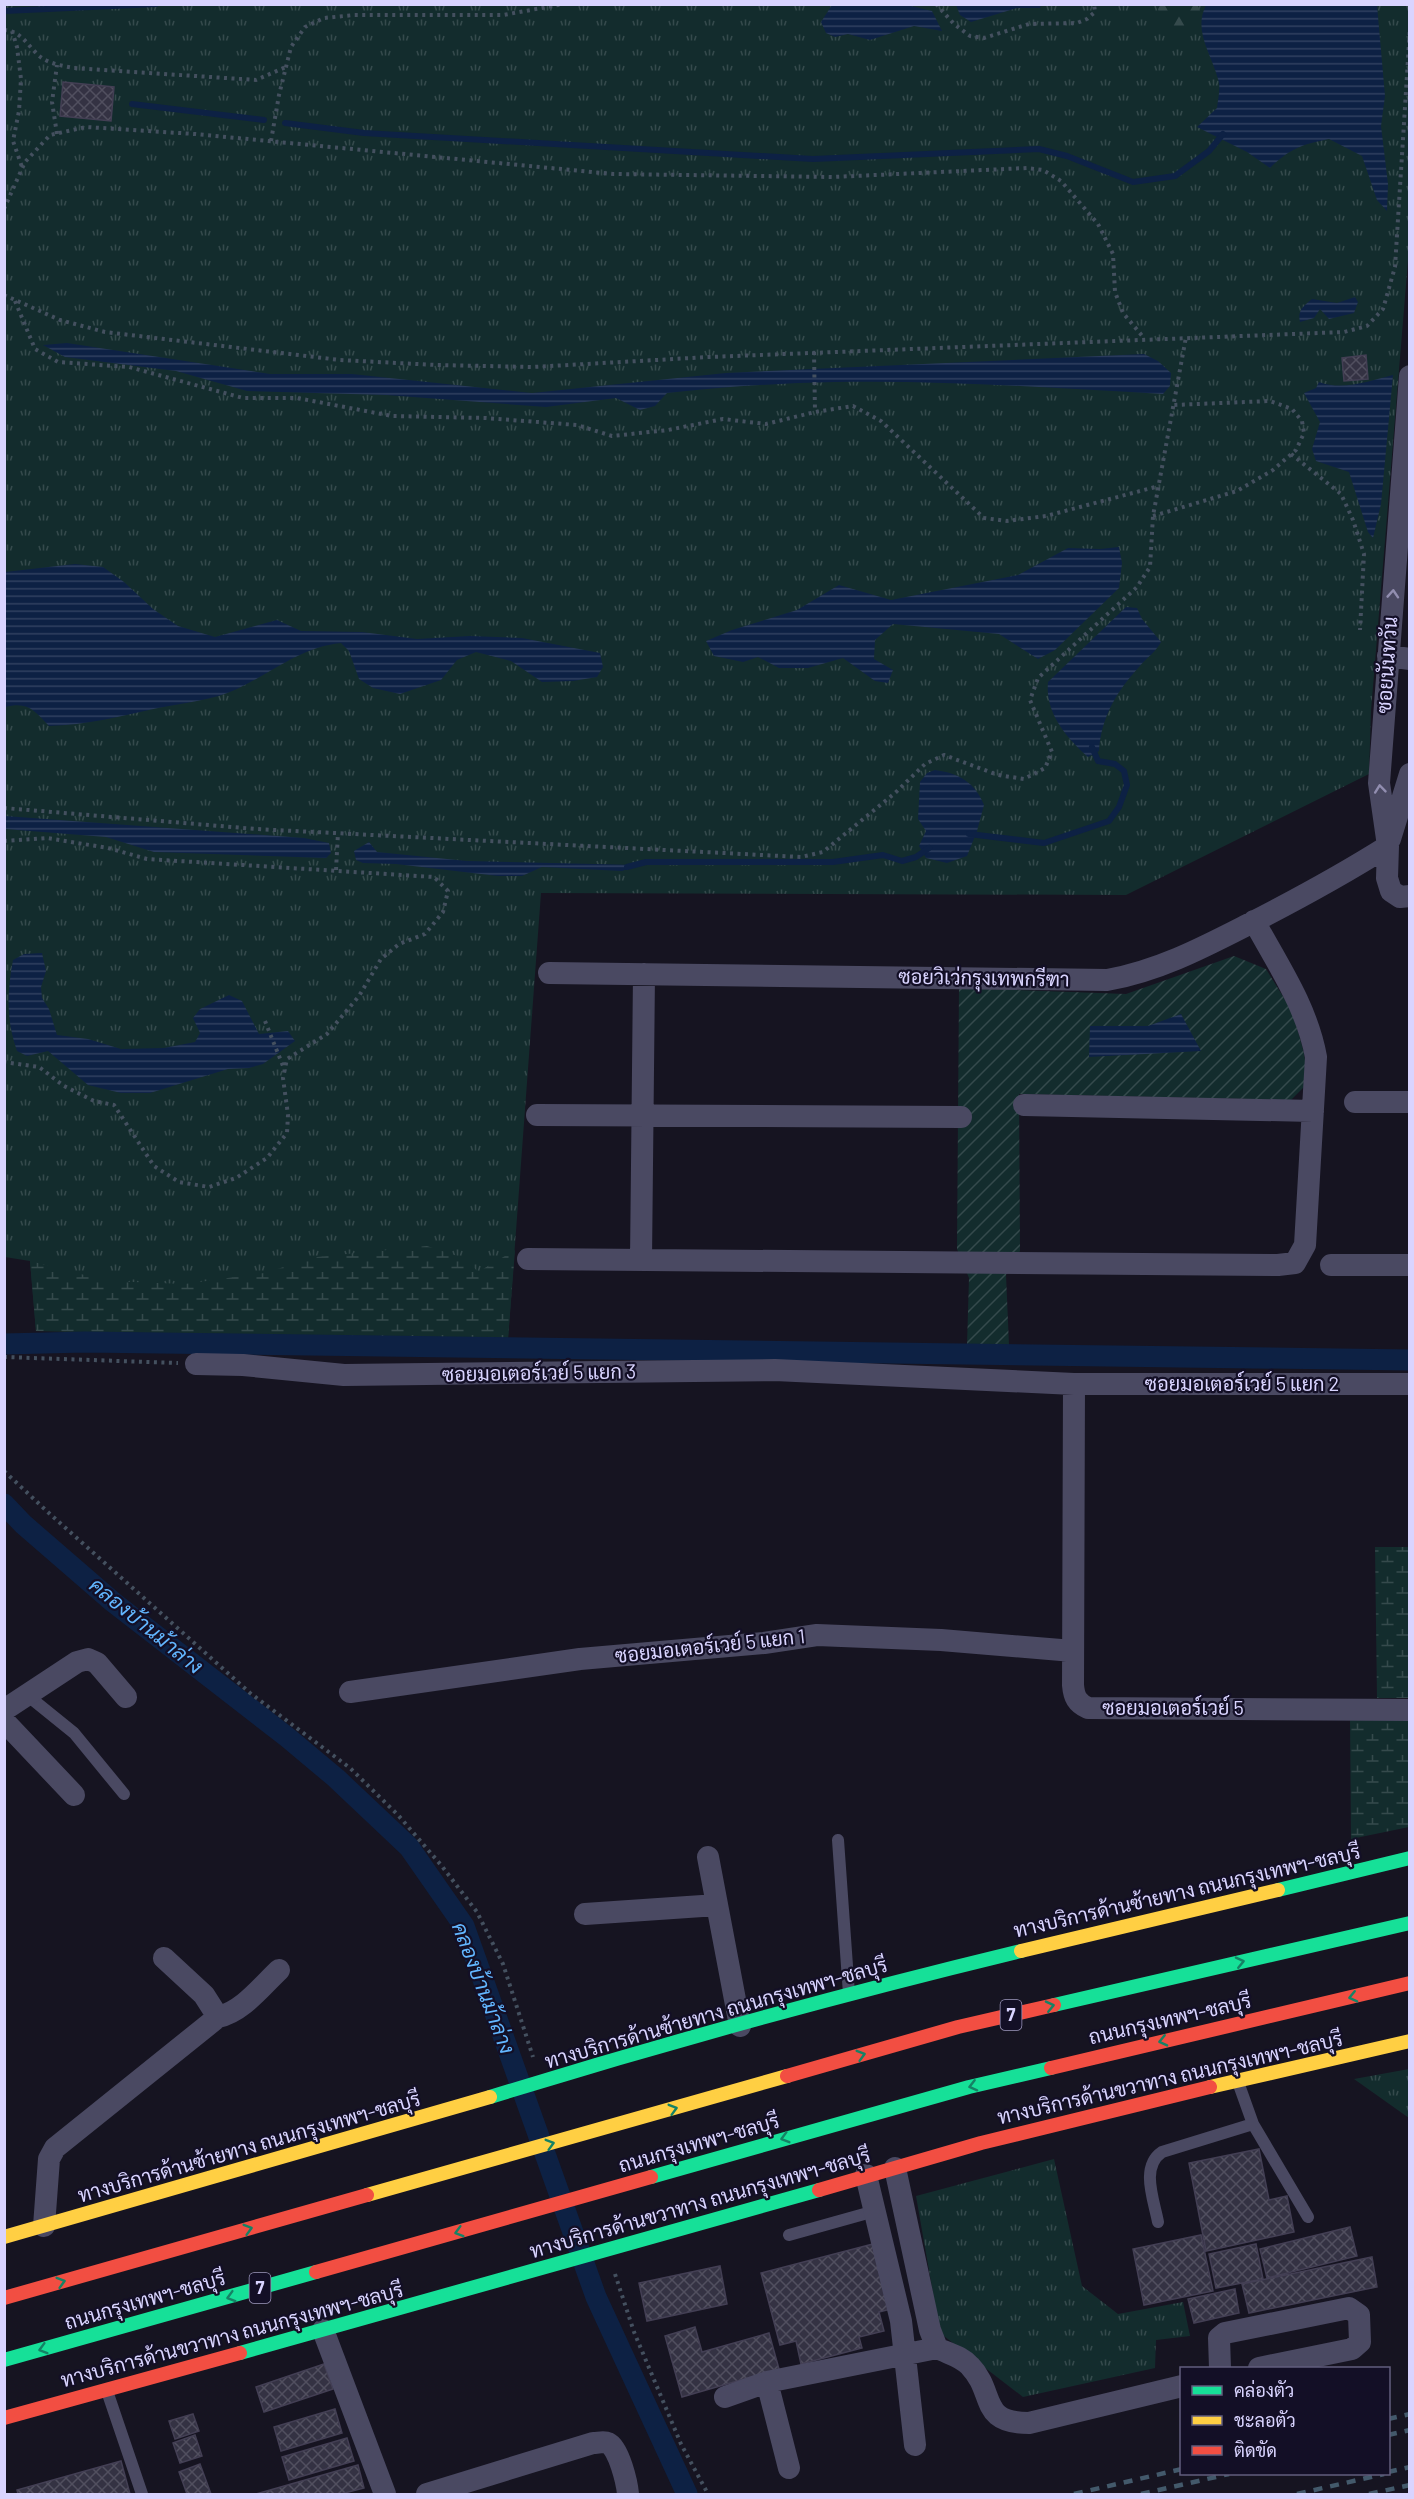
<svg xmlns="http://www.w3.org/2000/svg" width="1414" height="2499" font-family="Barlow,Sarabun,sans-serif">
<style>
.grass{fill:url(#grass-tufts)}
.forest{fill:url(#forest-firs)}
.wetland{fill:url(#wetland-marsh)}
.garden{fill:url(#garden-furrows)}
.water{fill:url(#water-rules)}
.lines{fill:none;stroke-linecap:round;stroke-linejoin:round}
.stream{stroke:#0d2144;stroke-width:6}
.canal{stroke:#0d2144;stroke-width:21}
.building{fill:url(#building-cross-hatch);stroke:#433f54;stroke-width:1.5}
.path{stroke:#44505f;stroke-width:4;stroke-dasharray:3 4.5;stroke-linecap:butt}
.lane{stroke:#4a4962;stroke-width:12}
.street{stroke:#4a4962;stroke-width:22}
.fast{stroke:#16e098;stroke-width:14}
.slow{stroke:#ffcf43;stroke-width:14}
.jam{stroke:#f24e42;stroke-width:14}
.rail{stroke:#43596b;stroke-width:4.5;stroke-dasharray:9 8;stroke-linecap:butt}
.oneway{stroke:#928eb0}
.oneway2{stroke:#158265}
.labels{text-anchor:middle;stroke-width:4.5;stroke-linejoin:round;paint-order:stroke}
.shield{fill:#130f26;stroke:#9e99be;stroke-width:1.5}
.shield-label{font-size:18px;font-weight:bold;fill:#d9d4ff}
.street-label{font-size:20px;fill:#d9d4ff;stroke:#130f26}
.water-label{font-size:21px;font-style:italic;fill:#62b6ff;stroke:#130f26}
</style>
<defs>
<pattern id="grass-tufts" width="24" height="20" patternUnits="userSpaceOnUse" patternTransform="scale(1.5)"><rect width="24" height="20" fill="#132c2d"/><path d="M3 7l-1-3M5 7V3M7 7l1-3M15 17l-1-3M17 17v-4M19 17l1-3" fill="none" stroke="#354a4c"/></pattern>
<pattern id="forest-firs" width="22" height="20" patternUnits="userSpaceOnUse" patternTransform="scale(1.5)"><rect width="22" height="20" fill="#132c2d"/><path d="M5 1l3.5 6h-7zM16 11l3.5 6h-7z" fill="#354a4c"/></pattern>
<pattern id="wetland-marsh" width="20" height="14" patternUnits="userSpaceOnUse" patternTransform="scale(1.5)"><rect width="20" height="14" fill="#132c2d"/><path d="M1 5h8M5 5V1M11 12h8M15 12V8" fill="none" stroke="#354a4c"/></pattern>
<pattern id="garden-furrows" width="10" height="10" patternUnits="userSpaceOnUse" patternTransform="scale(1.5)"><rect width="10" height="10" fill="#132c2d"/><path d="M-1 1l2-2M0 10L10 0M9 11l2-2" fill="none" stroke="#354a4c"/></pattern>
<pattern id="water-rules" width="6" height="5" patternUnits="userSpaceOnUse" patternTransform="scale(1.5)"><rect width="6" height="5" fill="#0d2144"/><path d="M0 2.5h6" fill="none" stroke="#304060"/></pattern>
<pattern id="building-cross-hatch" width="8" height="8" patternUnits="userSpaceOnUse" patternTransform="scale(1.5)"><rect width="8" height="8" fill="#343243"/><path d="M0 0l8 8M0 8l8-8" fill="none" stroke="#514f5f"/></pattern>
</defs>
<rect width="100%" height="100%" fill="#161421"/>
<path class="grass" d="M 5,5 L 1409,5 L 1409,248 L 1371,711 L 1369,774 L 1126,895 L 541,893 L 508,1339 L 36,1331 L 30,1261 L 5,1257 Z
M 1409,2069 L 1409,2118 L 1354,2079 Z
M 1054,2159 L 1082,2286 L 1118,2314 L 1183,2302 L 1190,2336 L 1156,2340 L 1155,2368 L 1023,2397 L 940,2333 L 916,2196 Z"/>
<path class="forest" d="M 1157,4 L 1198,5 L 1201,15 L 1197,23 L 1175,29 L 1161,22 Z"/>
<path class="wetland" d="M 427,1246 L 466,1259 L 478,1272 L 515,1250 L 508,1339 L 36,1331 L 30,1261 L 108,1281 L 185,1284 L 264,1273 L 317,1257 Z
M 1375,1547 L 1409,1547 L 1409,1698 L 1377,1698 Z
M 1350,1717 L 1409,1718 L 1409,1827 L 1351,1839 Z"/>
<path class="garden" d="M 1234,956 L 1266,969 L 1289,1006 L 1296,1024 L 1304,1053 L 1308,1083 L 1291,1100 L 1019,1094 L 1020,1251 L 1006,1275 L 1009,1345 L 967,1345 L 969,1278 L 957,1249 L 959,988 L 1126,994 Z"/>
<path class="water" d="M 832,5 L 907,5 L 932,11 L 942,31 L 914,26 L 870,40 L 848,34 L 835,37 L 826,33 L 821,22 Z
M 956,5 L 956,4 L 1041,5 L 1040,8 L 1017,8 L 971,22 L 960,15 Z
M 1206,5 L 1377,5 L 1385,96 L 1381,126 L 1388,184 L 1387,211 L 1377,200 L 1362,156 L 1329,139 C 1303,144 1289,149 1270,168 L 1247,152 L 1197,127 L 1217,108 C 1218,99 1221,87 1218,79 C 1211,53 1193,31 1206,5 Z
M 1355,297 L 1358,302 L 1354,313 L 1329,319 L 1320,309 L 1314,318 L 1300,322 C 1297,310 1304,306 1312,299 L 1337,303 Z
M 67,343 L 270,374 L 352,374 L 532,393 L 726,373 L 1144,354 L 1158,361 L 1171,373 L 1170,386 L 1163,394 C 1054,388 944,380 835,382 C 779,383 723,387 667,393 L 655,406 L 640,410 L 616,398 L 546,407 L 386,395 L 247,391 L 176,371 L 65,357 L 43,345 Z
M 1393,375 L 1381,504 L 1373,538 L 1368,532 L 1349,472 L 1316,461 L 1312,449 L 1320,422 L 1304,393 L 1316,388 L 1319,382 C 1344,391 1368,381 1393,375 Z
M 1119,547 L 1122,563 L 1119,588 L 1055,650 L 1038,659 L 999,634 L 893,624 L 875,640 L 874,659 L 893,670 L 888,683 L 875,681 L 843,658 L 808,668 L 779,668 L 758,657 L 743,662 L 714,656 L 706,641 L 732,630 L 797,610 L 839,585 L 891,600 L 1018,575 L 1068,548 L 1100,549 Z
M 75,564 L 103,567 L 124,582 L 153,609 L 178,626 L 215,637 L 277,620 L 301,631 L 362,632 L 417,639 L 470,636 L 522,638 L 600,653 L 603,667 L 597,677 L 573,681 L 542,682 L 511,661 L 476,652 L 457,660 L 441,680 L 400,694 L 373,688 L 359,679 L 349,651 L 341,643 C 301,647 273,672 237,689 C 214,700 183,703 158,708 C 122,716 86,725 49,726 C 34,710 28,701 5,707 L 5,572 Z
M 1126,607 L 1137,608 L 1142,619 L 1161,642 C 1156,652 1146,658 1139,667 C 1116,692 1101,718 1099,751 L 1088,757 C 1066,737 1045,713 1048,682 Z
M 935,770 C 958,773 975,782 984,805 L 977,831 L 967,856 L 947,863 L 926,858 L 919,846 L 926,831 L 918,819 L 920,782 L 927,773 Z
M 5,816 L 304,838 L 329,843 L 331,853 L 326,858 L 154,852 L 106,837 L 5,829 Z
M 369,842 L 377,852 L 467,861 L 638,865 L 622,871 L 542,867 L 522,876 L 498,876 L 396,864 L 363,863 L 356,860 L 354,851 Z
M 42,953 L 46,971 L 41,987 L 42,998 L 49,1009 L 57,1035 L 88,1039 L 121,1049 L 164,1048 L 195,1042 L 200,1033 L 193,1018 L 200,1009 L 229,995 L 242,1001 L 259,1034 L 288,1031 L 295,1041 L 263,1064 L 249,1068 L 228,1069 L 150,1093 L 121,1093 L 88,1085 L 48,1051 L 27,1056 L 17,1051 C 6,1020 7,992 13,960 L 24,954 Z
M 1181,1014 L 1201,1051 L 1089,1057 L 1090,1026 L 1148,1026 Z"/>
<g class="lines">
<path class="stream" d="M 4,11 L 156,4
M 132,104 L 264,120
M 285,123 L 364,133 L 813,159 L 1039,149 L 1067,156 L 1133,182 L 1175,176 L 1209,151 L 1223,134
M 969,834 L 1044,843 L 1109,821 L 1119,807 L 1127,785 L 1124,771 L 1115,764 L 1098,761 L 1092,747
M 627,867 L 646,862 L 833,862 L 883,855 L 902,861 L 916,857 L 929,848"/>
<path class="canal" d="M 4,1344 L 85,1342 L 1410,1360
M 4,1504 L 23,1524 L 113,1602 L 287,1737 L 336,1778 L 409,1847 L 464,1926 L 596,2297 L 687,2494"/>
</g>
<path class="building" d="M 63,82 L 114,87 L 111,121 L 60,116 Z
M 1366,355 L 1368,379 L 1344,381 L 1342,358 Z
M 1259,2149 L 1269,2200 L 1287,2196 L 1294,2232 L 1206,2251 L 1189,2163 Z
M 1350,2227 L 1357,2256 L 1267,2278 L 1260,2249 Z
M 1201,2235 L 1213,2291 L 1144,2305 L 1133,2249 Z
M 873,2244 L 891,2309 L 879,2312 L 884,2331 L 859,2337 L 862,2348 L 801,2364 L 796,2341 L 780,2345 L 761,2273 Z
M 1256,2244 L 1263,2279 L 1216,2288 L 1209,2254 Z
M 1372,2257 L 1377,2287 L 1249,2313 L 1242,2284 Z
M 720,2266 L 727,2304 L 647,2321 L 639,2283 Z
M 1235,2289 L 1239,2313 L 1194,2323 L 1188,2299 Z
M 695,2327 L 702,2352 L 769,2333 L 779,2369 L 682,2397 L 665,2336 Z
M 324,2364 L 333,2389 L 264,2412 L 256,2387 Z
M 335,2409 L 342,2433 L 281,2451 L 274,2427 Z
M 193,2414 L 199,2431 L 175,2439 L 169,2421 Z
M 195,2435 L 202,2456 L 180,2463 L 173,2443 Z
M 347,2438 L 354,2461 L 289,2480 L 282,2457 Z
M 121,2461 L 130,2494 L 18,2494 L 17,2490 Z
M 200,2464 L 211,2494 L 187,2494 L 179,2472 Z
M 358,2465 L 364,2488 L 341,2494 L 256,2494 Z"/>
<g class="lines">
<path class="path" d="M 936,4 L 954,24 L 970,36 L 984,38 L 1029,24 L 1077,23 L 1087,19 L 1095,12 L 1094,4
M 4,30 C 23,31 29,49 42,58 C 51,64 63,66 74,68 L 256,80 L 286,67
M 12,31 L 17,47 L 21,79 L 19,111 L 13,141 L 22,167
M 57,134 L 52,102 L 57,65
M 271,141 L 279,95 L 291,47 L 305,27 L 324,18 L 354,15 L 503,15 L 564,4
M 4,209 L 25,162 L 50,135 L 86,127 L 195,134 L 613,174 L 833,177 L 1027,168 L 1043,170 L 1061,181 L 1098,224 L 1113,254 L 1115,292 L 1123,313 L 1144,338
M 4,295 L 60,320 L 105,332 L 340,360 L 436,365 L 533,367 L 709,357 L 1344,332 L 1367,326 L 1383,309 L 1395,267 L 1410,27
M 15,301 L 35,349 L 58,362 L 129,367 L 243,398 L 297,398 L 392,416 L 485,418 L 577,425 L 612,436 L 668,430 L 723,419 L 766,424 L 815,412 L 853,406 L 881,421 L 984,518 L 1007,521 L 1046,516 L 1159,486
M 814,352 L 815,412
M 1291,454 L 1341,494 L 1353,520 L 1364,554 L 1360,630
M 1153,516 L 1237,491 L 1273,470 L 1296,450 L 1304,433 L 1302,421 L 1292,409 L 1270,401 L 1174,405
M 4,808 L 256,829 L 801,857 L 823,852 L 895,793 L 925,764 L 944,755 L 998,775 L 1024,779 L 1045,768 L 1052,752 L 1030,700 L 1038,678 L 1137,587 L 1150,567 L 1153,516 L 1186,337
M 4,841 L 47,838 L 108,848 L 147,859 L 434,877 L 448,891 L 443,912 L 425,934 L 399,944 L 381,959 L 359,996 L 327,1034 L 287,1059 L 283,1078 L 288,1115 L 287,1133 L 267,1158 L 236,1178 L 209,1187 L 179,1182 L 154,1166 L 114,1105 L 94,1101 L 64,1086 L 39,1067 L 4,1062
M 336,870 L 338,833
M 265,1021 L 285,1071
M 4,1357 L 178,1363
M 4,1471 L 51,1515 L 250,1693 L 350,1768 L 398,1815 L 441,1865 L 477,1912 L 503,1964 L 533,2057
M 615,2274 L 634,2332 L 681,2444 L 708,2494"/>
<path class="lane" d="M 27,1695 L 74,1733 L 124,1794
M 838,1840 L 849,1994
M 1238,2082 L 1253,2124 L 1308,2217
M 1158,2222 C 1154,2200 1140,2167 1162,2152 L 1253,2124
M 789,2235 L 875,2211
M 107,2391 L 142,2494"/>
<path class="street" d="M 1410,376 L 1379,783 L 1388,846 L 1387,878 L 1391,891 L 1400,897 L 1410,896
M 1388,656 L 1410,659
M 1390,839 L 1410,774
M 549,973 L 1107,980 C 1158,971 1202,948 1247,925 C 1296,900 1342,875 1388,846
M 1355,1102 L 1410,1102
M 1024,1105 L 1313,1111
M 537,1115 L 961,1117
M 528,1259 L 1278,1265 L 1295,1263 L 1305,1245 L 1316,1057 C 1307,1007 1278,965 1254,921
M 641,1260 L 644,974
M 1331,1265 L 1410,1265
M 196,1364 L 243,1365 L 344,1375 L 775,1370 L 1074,1384 L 1410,1384
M 1074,1384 L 1073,1685 C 1074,1697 1077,1703 1088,1708 L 1410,1710
M 350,1692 L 580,1659 L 764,1643 L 817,1635 L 941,1640 L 1073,1651
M 4,1710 L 77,1662 L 88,1659 L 97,1663 L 126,1697
M 4,1721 L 74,1795
M 708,1857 L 740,2026
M 585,1914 L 717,1905
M 218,2017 C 242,2012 261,1987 279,1970
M 895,2168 L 930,2330 L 937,2348 C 949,2354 961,2356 970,2366 C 996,2393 978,2423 1029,2423 L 1182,2386
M 866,2175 L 901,2321 L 915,2445
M 44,2226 L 49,2159 L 55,2148 L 218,2017 L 204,1995 L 164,1958
M 323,2330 L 385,2494
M 1220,2368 L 1219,2338 L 1225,2333 L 1349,2308 L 1359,2315 L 1360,2342 L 1352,2349 L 1259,2368
M 767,2382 L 789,2468
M 725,2397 L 767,2382 L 937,2348
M 427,2494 L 593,2443 C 598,2443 604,2441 608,2443 C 619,2448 627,2483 628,2494"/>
<path class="fast" d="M 1278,1890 L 1410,1858
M 1054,2005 L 1410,1923
M 490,2097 C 665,2043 843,1994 1021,1951
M 651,2177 L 969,2087 L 1051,2068
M 240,2353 L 819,2190
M 4,2360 L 316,2272"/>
<path class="slow" d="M 1021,1951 L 1278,1890
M 1210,2087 L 1410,2041
M 367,2195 L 787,2076
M 4,2237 L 490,2097"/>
<path class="jam" d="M 1051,2068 L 1410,1983
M 787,2076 L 958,2027 L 1054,2005
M 819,2190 L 981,2143 L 1210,2087
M 316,2272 L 651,2177
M 4,2298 L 367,2195
M 4,2418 L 240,2353"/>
<path class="rail" d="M 1388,2419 L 1410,2414
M 1388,2435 L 1410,2430
M 1388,2472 L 1410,2467
M 1074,2494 L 1182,2469
M 1141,2494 L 1229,2474
M 1297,2494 L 1384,2474
M 1369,2494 L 1410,2485"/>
</g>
<defs><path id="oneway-chevron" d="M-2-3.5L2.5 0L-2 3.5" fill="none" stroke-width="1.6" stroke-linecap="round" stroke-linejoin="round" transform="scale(1.5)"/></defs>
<g class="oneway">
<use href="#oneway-chevron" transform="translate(1393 594) rotate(-86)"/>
<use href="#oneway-chevron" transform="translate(1380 789) rotate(-96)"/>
</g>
<g class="oneway2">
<use href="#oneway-chevron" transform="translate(1240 1962) rotate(-13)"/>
<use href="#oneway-chevron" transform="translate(1353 1997) rotate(167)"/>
<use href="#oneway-chevron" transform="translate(1050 2006) rotate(-13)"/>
<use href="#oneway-chevron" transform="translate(1163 2041) rotate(167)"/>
<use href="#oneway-chevron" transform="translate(861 2055) rotate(-16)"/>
<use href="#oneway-chevron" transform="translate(973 2086) rotate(166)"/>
<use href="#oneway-chevron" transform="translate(673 2109) rotate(-16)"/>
<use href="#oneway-chevron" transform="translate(785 2138) rotate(164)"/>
<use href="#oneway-chevron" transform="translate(550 2144) rotate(-16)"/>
<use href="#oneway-chevron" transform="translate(248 2229) rotate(-16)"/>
<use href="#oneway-chevron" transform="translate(459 2232) rotate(164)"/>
<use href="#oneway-chevron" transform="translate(61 2282) rotate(-16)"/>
<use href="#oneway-chevron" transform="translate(231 2297) rotate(164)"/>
<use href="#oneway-chevron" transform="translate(43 2349) rotate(164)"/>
</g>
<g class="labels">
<g class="shield">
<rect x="1000.5" y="2000" width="21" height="30" rx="4.5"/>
<rect x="249.5" y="2273" width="21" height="30" rx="4.5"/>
</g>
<g class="shield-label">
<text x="1011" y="2021">7</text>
<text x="260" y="2294">7</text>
</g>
<g class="street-label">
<text transform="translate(1387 665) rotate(-86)" y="7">ซอยนันทวัน</text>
<text transform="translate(984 978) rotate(1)" y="7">ซอยวิเว่กรุงเทพกรีฑา</text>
<text transform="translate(539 1373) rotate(-1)" y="7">ซอยมอเตอร์เวย์ 5 แยก 3</text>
<text x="1242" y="1391">ซอยมอเตอร์เวย์ 5 แยก 2</text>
<text transform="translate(710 1646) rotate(-6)" y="7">ซอยมอเตอร์เวย์ 5 แยก 1</text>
<text x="1173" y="1715">ซอยมอเตอร์เวย์ 5</text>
<text transform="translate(1187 1891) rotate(-13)" y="7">ทางบริการด้านซ้ายทาง ถนนกรุงเทพฯ-ชลบุรี</text>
<text transform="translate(716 2013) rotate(-16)" y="7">ทางบริการด้านซ้ายทาง ถนนกรุงเทพฯ-ชลบุรี</text>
<text transform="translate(1170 2019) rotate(-13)" y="7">ถนนกรุงเทพฯ-ชลบุรี</text>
<text transform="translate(1170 2078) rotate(-13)" y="7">ทางบริการด้านขวาทาง ถนนกรุงเทพฯ-ชลบุรี</text>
<text transform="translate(699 2143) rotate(-16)" y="7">ถนนกรุงเทพฯ-ชลบุรี</text>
<text transform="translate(249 2147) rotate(-16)" y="7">ทางบริการด้านซ้ายทาง ถนนกรุงเทพฯ-ชลบุรี</text>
<text transform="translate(700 2203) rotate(-16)" y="7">ทางบริการด้านขวาทาง ถนนกรุงเทพฯ-ชลบุรี</text>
<text transform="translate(145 2300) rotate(-16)" y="7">ถนนกรุงเทพฯ-ชลบุรี</text>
<text transform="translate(232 2335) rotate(-15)" y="7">ทางบริการด้านขวาทาง ถนนกรุงเทพฯ-ชลบุรี</text>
</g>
<g class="water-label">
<text transform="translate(146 1626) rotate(39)" y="7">คลองบ้านม้าล่าง</text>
<text transform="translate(483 1988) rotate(69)" y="7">คลองบ้านม้าล่าง</text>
</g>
</g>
<rect width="1414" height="2499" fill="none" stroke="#d9d4ff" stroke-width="12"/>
<rect x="1180" y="2367" width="210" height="108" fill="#130f26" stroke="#625e7d" stroke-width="1.5"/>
<rect x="1192" y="2386" width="30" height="9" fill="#16e098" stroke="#625e7d" stroke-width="1.5"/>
<text x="1234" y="2397" font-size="18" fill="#d9d4ff">คล่องตัว</text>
<rect x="1192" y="2416" width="30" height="9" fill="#ffcf43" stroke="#625e7d" stroke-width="1.5"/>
<text x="1234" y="2427" font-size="18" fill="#d9d4ff">ชะลอตัว</text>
<rect x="1192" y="2446" width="30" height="9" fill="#f24e42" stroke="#625e7d" stroke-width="1.5"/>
<text x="1234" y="2457" font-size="18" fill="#d9d4ff">ติดขัด</text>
</svg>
